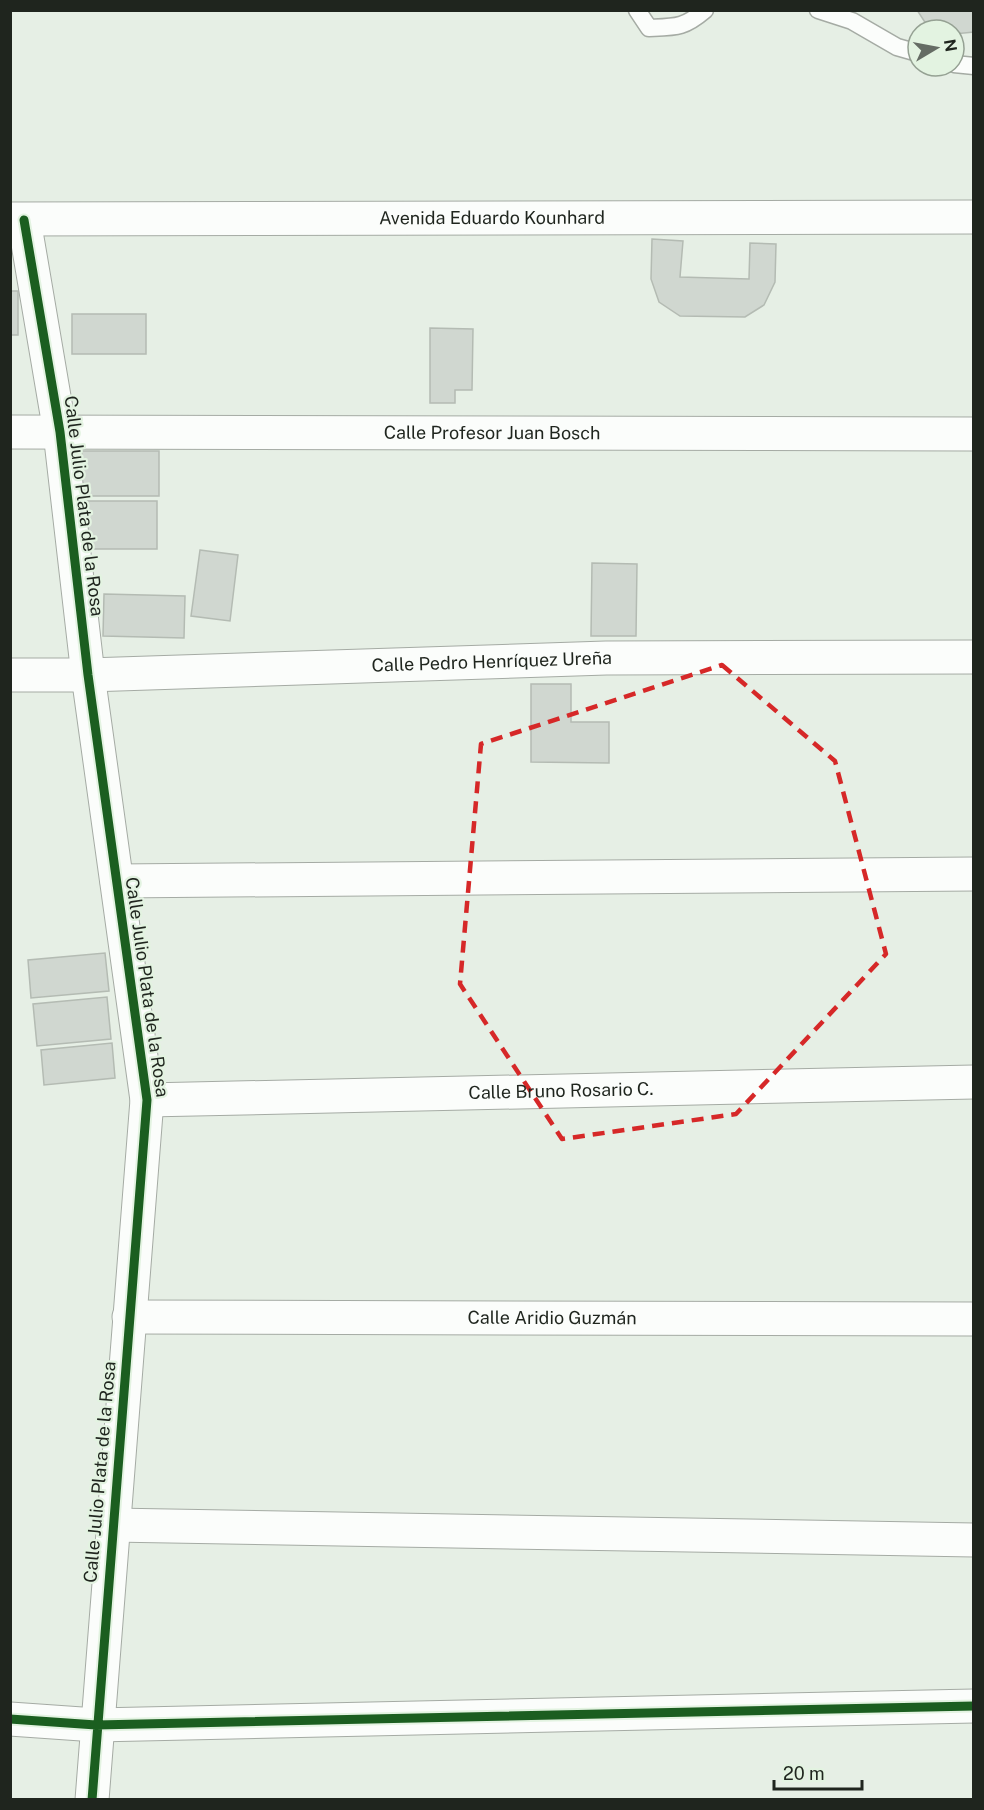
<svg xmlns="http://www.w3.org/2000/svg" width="984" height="1810" font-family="'Public Sans',sans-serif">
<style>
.building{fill:#d0d7d0;stroke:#b4bbb3;stroke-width:1.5}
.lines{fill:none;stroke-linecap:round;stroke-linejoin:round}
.lane-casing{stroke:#a5aba4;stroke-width:19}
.street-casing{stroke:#a5aba4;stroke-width:35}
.lane{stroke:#fbfdfb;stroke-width:16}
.street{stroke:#fbfdfb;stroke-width:33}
.cycleway-casing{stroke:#e3f3e1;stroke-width:13}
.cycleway{stroke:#1b5e20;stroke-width:9}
.marked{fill:none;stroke:#d62828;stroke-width:4.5;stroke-dasharray:12 8;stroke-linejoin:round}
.labels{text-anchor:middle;stroke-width:4.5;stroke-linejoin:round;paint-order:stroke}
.street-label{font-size:18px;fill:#1f251e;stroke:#e3f3e1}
</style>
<rect width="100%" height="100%" fill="#e6efe5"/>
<path class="building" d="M 917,10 L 974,10 L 974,32 L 954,34 L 954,30 L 930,30 Z
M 652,239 L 683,241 L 680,277 L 749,279 L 750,243 L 776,244 L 775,282 L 764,305 L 745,317 L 680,316 L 659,302 L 651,279 Z
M 10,291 L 18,291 L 18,335 L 10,335 Z
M 72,314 L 146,314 L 146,354 L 72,354 Z
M 430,328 L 473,329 L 472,390 L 455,390 L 455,403 L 430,403 Z
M 82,451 L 159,451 L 159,496 L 82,496 Z
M 82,501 L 157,501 L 157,549 L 82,549 Z
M 200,550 L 238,555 L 230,621 L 191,616 Z
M 592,563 L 637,564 L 636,636 L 591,636 Z
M 104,594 L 185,596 L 184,638 L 103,636 Z
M 531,684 L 571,684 L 571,722 L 609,722 L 609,763 L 531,762 Z
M 105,953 L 109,991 L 31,998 L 28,960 Z
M 107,997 L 111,1039 L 37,1046 L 33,1004 Z
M 112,1043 L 115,1078 L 44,1085 L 41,1050 Z"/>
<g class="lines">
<defs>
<path id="lane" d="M 637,10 L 649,28 C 676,27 684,28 705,10
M 818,10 L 852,21 L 897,47 L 918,53
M 954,64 L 974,66"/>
<g id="street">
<path id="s1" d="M 10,219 L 974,217"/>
<path d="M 24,220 L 60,432 L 88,675 L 147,1100 L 92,1800"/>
<path id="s2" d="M 10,432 L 974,434"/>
<path id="s3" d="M 10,675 L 88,675 L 606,658 L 974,657"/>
<path d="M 117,881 L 974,874"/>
<path id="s4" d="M 147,1100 L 974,1082"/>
<path id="s5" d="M 129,1317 L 974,1319"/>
<path d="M 112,1525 L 974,1540"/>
<path d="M 10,1719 L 96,1725 L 974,1706"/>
</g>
</defs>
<use href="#lane" class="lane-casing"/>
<use href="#street" class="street-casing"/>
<use href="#lane" class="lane"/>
<use href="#street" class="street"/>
<defs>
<path id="cycleway" d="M 24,220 L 60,432 L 88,675 L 147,1100 L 92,1800
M 10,1719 L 96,1725 L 974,1706"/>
</defs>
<use href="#cycleway" class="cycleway-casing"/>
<use href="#cycleway" class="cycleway"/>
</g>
<path class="marked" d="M 722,665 L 835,761 L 886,954 L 736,1114 L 562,1139 L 460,984 L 481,744 Z"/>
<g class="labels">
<g class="street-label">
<text dy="6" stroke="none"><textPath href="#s1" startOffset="482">Avenida Eduardo Kounhard</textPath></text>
<text dy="6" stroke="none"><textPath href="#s2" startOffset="482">Calle Profesor Juan Bosch</textPath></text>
<text transform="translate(84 506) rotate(83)" y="6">Calle Julio Plata de la Rosa</text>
<text dy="6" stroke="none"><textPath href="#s3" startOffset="482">Calle Pedro Henríquez Ureña</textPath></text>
<text transform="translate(147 987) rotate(82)" y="6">Calle Julio Plata de la Rosa</text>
<text dy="6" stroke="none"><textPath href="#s4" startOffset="414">Calle Bruno Rosario C.</textPath></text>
<text dy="6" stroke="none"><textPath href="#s5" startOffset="423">Calle Aridio Guzmán</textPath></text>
<text transform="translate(100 1472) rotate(-85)" y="6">Calle Julio Plata de la Rosa</text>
</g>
</g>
<rect width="984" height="1810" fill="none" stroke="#1f251e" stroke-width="24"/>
<g transform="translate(936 48) rotate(80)"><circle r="28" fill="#e3f3e1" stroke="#95a193" stroke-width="1.5"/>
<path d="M0-4.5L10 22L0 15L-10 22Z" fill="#656c64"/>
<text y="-9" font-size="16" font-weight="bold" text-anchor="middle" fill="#1f251e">N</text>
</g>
<path d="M774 1780v9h88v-9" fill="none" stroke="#1f251e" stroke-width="3"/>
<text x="783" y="1780" font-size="18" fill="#1f251e" stroke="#e3f3e1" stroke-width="4.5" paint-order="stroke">20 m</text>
</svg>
